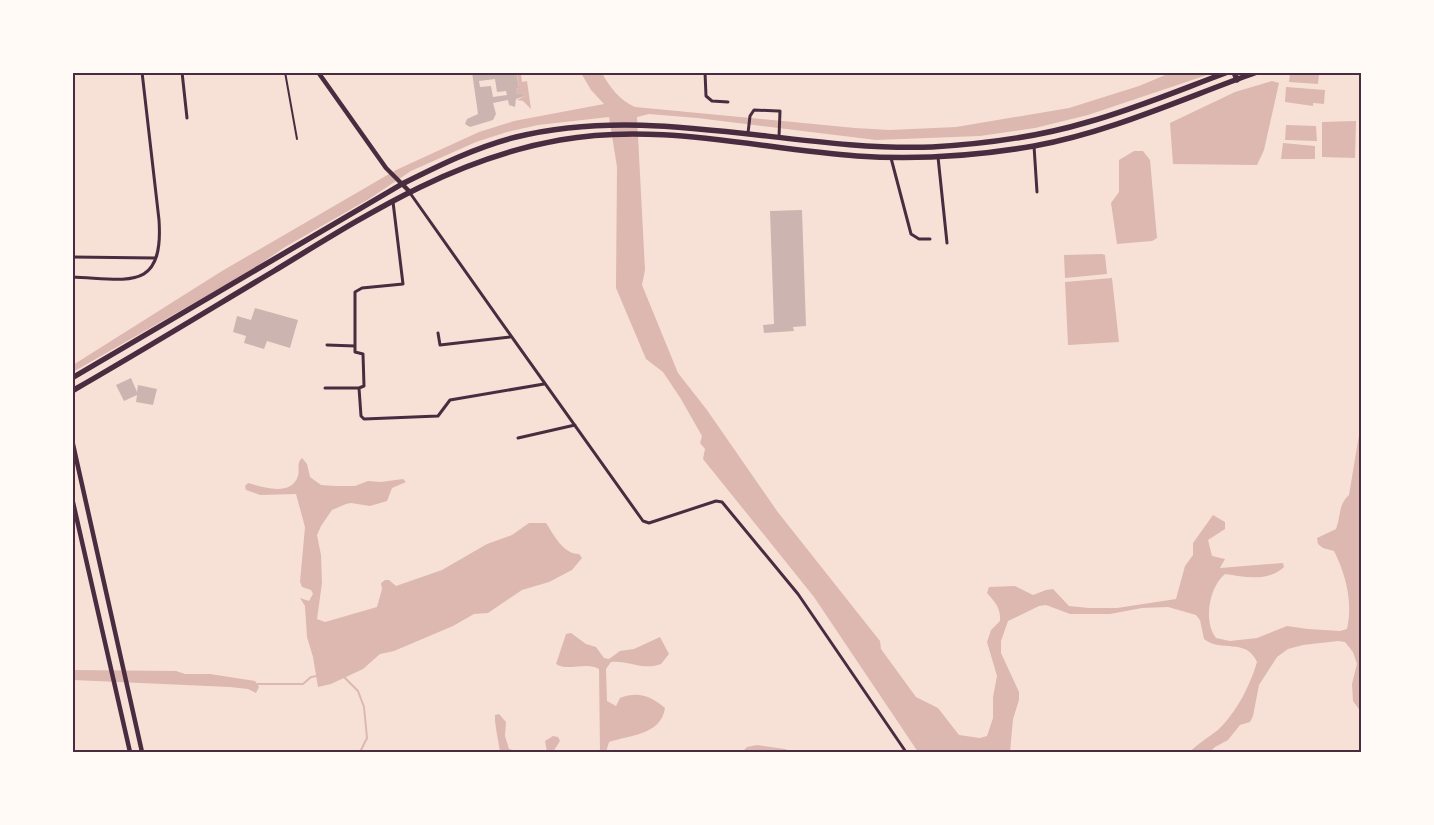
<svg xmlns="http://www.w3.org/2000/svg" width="1434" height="825" font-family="Merriweather,serif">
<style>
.water{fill:#dcb8b0}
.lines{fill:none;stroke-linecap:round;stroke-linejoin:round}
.stream{stroke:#dcb8b0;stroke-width:2}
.building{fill:#ccb4b1;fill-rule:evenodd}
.service{stroke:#4a2c40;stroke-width:2}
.minor{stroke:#4a2c40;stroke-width:3}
.tertiary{stroke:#4a2c40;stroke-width:4.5}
.trunk{stroke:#4a2c40;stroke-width:5.5}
.neatline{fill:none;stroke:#4a2c40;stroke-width:2}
</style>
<rect width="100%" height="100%" fill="#f7e1d7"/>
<path class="water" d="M 1311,72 L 1319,74 L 1318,84 L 1289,82 L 1290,73 Z
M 581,73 L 602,73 C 609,86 620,101 635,107 L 855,128 L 890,130 L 956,127 L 1069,108 L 1139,86 L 1170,73 L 1213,73 L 1088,115 L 1035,128 L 980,136 L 876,140 L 697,118 L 649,114 L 637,117 L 645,270 L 642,285 L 678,373 L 707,410 L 777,511 L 872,631 L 880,641 L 881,649 L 916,697 L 938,708 L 959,735 L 980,738 L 987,736 L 993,718 L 993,697 L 997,676 L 987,642 L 991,630 L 1000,621 C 1001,608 995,602 987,593 L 989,587 L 1015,586 L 1033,595 L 1046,590 L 1053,589 L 1069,606 L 1089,608 L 1117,608 L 1176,599 L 1185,566 L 1193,555 L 1193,543 L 1213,515 L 1225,522 L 1225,529 L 1208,540 L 1212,556 L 1225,559 L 1220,568 L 1283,563 L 1284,567 C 1268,582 1245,577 1225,574 C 1209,587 1203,622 1216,638 L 1230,641 L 1257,638 L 1287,626 L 1308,629 L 1340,631 L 1347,629 C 1353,602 1346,575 1334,551 L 1323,548 L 1318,544 L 1317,538 L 1336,529 C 1341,516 1338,505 1349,495 L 1361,423 L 1361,712 L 1353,701 L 1352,684 L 1357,664 L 1353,652 L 1345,642 L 1338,641 L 1303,645 L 1288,649 L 1277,657 L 1259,685 L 1253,716 L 1250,722 L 1240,725 L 1228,740 L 1215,747 L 1210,752 L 1190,752 C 1198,743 1208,738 1218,730 C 1236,713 1250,686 1257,662 C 1246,637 1221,653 1204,639 L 1200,620 L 1196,615 L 1168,607 L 1142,608 L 1110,614 L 1070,614 L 1046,605 L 1039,606 L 1008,621 L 1001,641 L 1001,653 L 1019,692 L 1019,700 L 1013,719 L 1010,752 L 918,752 L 814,597 L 703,459 L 705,449 L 700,443 L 702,436 L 681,399 L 663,372 L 646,359 L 616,288 L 617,167 L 609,117 L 538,125 L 507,132 L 476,142 L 411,171 L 369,199 L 285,247 L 250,271 L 73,372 L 73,365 L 222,271 L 396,170 L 479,132 L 514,121 L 604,104 L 591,90 Z
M 521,74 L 522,82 L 527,81 L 531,109 L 523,101 L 517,100 L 525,96 L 521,93 L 516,94 L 516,89 L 519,88 L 517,75 Z
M 1272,81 L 1279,83 L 1264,150 L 1257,165 L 1173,164 L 1170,123 L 1235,92 Z
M 1286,87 L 1325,90 L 1324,104 L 1313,103 L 1313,106 L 1285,102 Z
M 1356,121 L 1355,158 L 1322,157 L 1322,122 Z
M 1286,125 L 1316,126 L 1317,141 L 1285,140 Z
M 1283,143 L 1315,146 L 1315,159 L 1281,159 Z
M 1134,151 L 1143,151 L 1150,160 L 1157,238 L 1152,241 L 1117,244 L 1111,203 L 1119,192 L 1119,160 Z
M 1102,254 L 1105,255 L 1107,274 L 1065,278 L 1064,255 Z
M 1112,278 L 1119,342 L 1068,345 L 1065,282 Z
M 302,458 L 307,464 L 310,477 L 321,485 L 335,486 L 355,486 L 368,481 L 381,482 L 403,479 L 406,482 L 392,488 L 387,501 L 370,506 L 351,503 L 346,504 L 332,510 L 321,526 L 317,535 L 321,555 L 322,583 L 317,619 L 325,622 L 377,607 L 382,589 L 381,583 L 385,580 L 389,580 L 396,586 L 442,570 L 487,544 L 512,535 L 529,523 L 546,523 C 554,535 563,554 579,554 L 582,558 L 572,570 L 549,582 L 522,590 L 488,613 L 474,614 L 453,626 L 394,651 L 380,654 L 363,669 L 331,684 L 318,687 L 313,657 L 307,637 L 305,606 L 300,598 L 309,601 L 313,594 L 311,590 L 302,587 L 300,582 L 305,527 L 296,494 L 260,495 L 246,490 L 245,486 L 248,483 C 262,487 291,497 298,476 C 300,470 296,463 302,458 Z
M 571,633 L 586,644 L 596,647 L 604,658 L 609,659 L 620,651 L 634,649 L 660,637 L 669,654 L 661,664 C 644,671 628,660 611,662 L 606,669 L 607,701 L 616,706 L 620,698 C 638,691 651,696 665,708 C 661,735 630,735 609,742 L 606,752 L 600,752 L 599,669 C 586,661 568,672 556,664 L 566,634 Z
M 73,670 L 176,671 L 185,674 L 210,674 L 255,681 L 259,687 L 256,693 L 248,689 L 230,687 L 73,680 Z
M 499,714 L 506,722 L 505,736 L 509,749 L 520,752 L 500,752 C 499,744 494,721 495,715 Z
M 553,736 L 558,737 L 560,741 L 553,752 L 547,752 L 545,741 Z
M 757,745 L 785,749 L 792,752 L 742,752 L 747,747 Z"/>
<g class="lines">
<path class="stream" d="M 344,677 L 358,691 L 364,707 L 367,738 L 360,752
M 257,684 L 303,684 L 311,677 L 317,676"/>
</g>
<path class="building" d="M 472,72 L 516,72 L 519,88 L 516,89 L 516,94 L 521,93 L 525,96 L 516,99 L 515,107 L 509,105 L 508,100 L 493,103 L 496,114 L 493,120 L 470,127 L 465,124 L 467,119 L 478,114 ZM 495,79 L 497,92 L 506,91 L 507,95 L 493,97 L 491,86 L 480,87 L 479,81 Z
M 802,210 L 806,326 L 793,327 L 794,331 L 764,333 L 763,325 L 774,324 L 770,211 Z
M 255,308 L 298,320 L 290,348 L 267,341 L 264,349 L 244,343 L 246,336 L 233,332 L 237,316 L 251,320 Z
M 131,378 L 137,392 L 138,385 L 157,389 L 153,405 L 136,402 L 137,395 L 124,401 L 116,385 Z"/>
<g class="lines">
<path class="service" d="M 285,72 L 297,139"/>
<path class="minor" d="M 182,72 L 187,118
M 705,72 L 706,96 L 712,101 L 728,102
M 748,133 L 750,116 L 754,110 L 778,111 L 780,111 L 779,137
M 1034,146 L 1037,192
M 938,157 L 947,243
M 891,158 L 911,234 L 919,239 L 930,239
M 410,193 C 487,303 565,411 643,521 L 649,523 L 716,501 L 722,502 L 798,594 L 906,752
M 72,257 L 155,258
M 72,277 C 127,279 164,293 159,220 L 142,72
M 438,333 L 440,345 L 510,337
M 327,345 L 355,346
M 325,388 L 359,388 L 361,416 L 364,419 L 438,416 L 450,400 L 544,384
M 359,388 L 364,386 L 363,354 L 355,352 L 355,292 L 362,288 L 403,284 L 393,202
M 518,438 L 575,425"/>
<path class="tertiary" d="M 318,72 L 386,168 L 410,192
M 72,440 L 142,752
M 72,498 L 130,752"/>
<path class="trunk" d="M 1234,72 L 1237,80
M 72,378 L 402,184 C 438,166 476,147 516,137 C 654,103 793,152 932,147 C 984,144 1038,137 1088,122 C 1135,109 1182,89 1228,72
M 72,391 C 140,352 207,311 274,271 C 366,215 452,159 560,140 C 659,122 759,149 857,156 C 916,160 976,156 1034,146 C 1111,132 1184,98 1257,72"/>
</g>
<rect width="1434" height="825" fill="none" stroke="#fffaf5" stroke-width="148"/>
<rect x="74" y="74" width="1286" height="677" class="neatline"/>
</svg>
